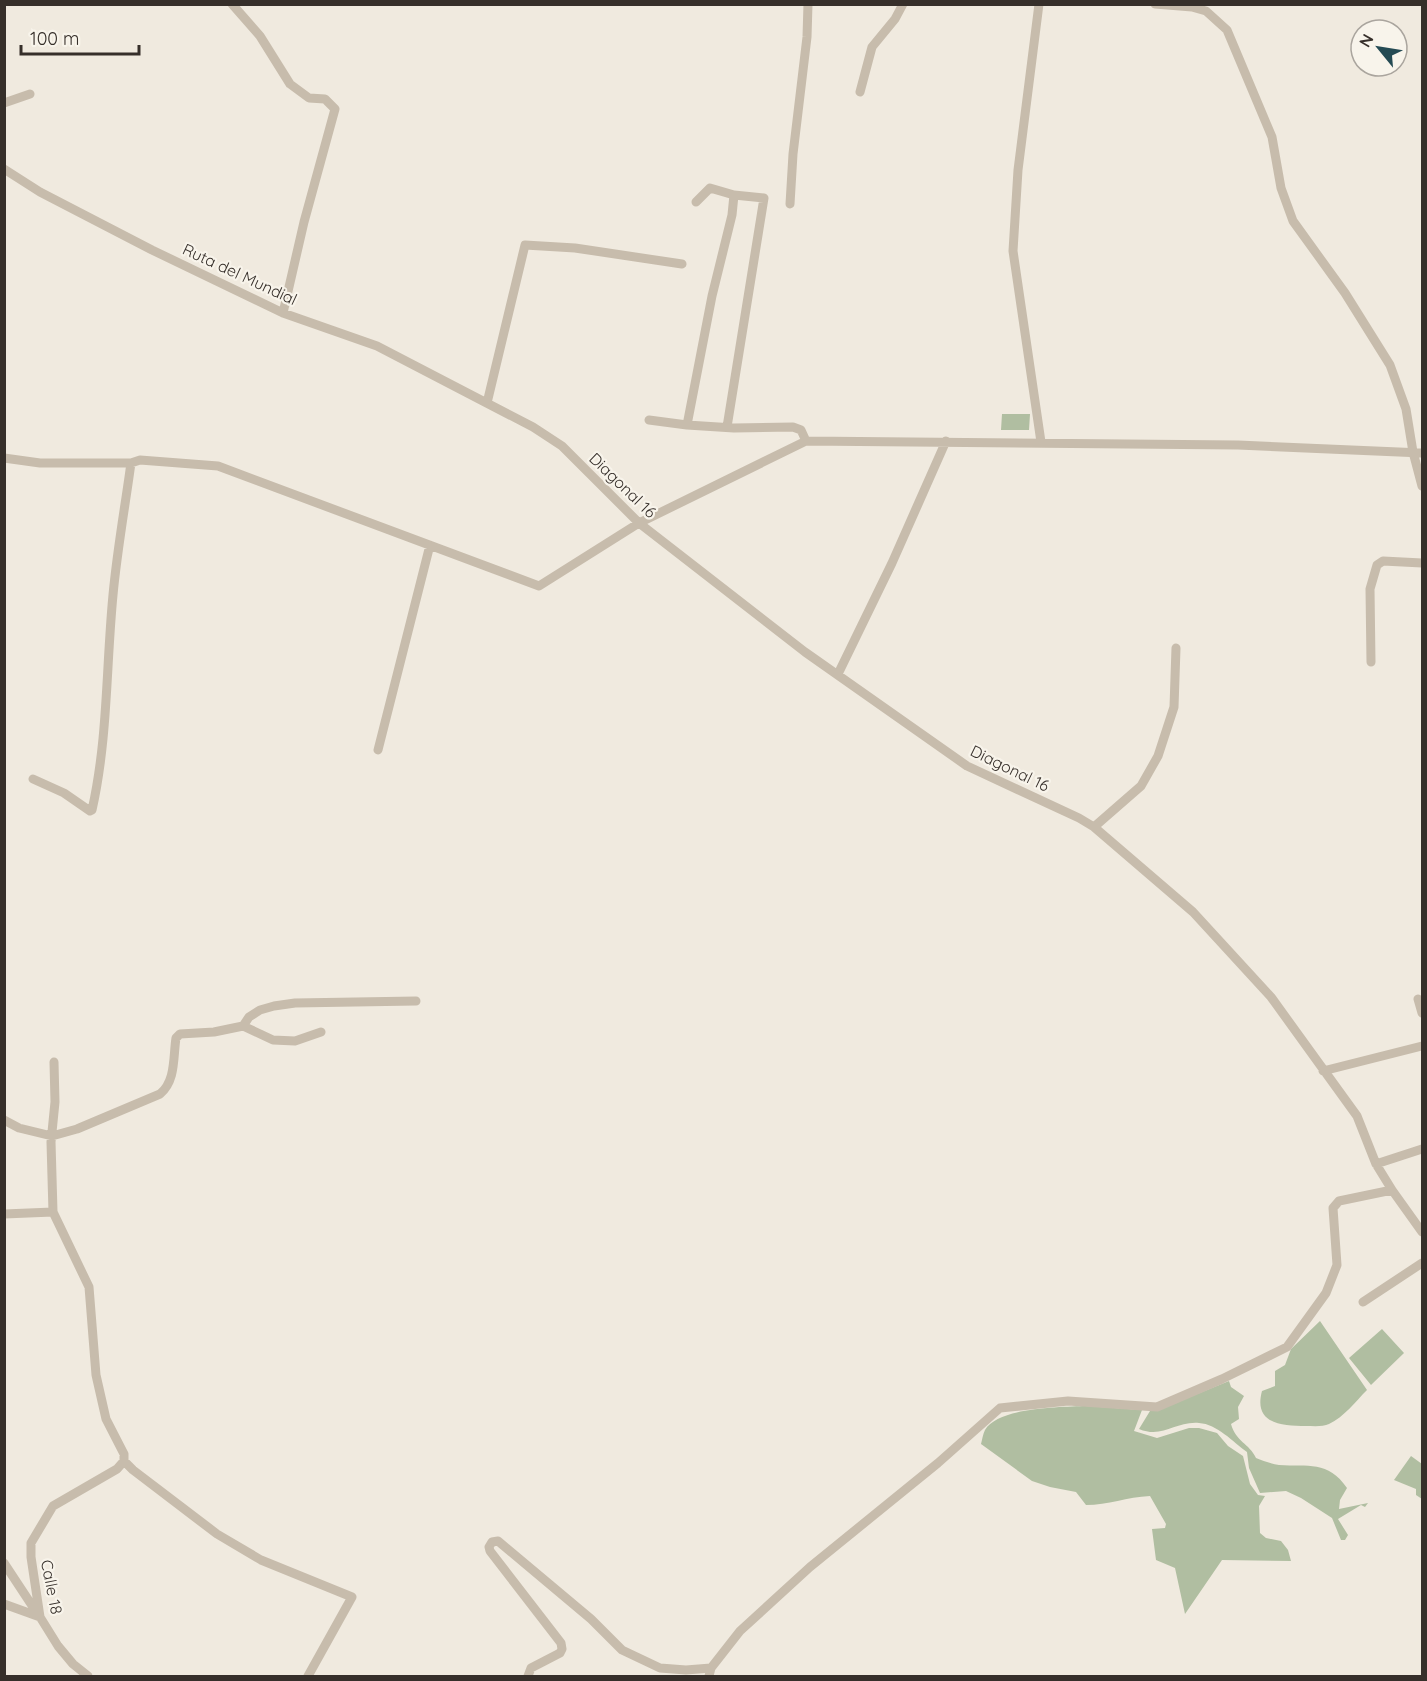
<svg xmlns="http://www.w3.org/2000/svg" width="1427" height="1681" font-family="Quicksand,sans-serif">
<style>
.green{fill:#b0bea1}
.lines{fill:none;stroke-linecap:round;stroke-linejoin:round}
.minor{stroke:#c7bcac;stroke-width:9}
.labels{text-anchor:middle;stroke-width:4.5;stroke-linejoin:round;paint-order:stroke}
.street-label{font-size:16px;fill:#362f2a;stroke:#f8f4eb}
</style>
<rect width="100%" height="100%" fill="#f0eadf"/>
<path class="green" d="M 1002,414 L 1030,414 L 1029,430 L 1001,430 Z
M 1320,1321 L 1367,1390 C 1355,1402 1344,1417 1329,1424 C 1323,1427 1313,1426 1306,1426 C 1282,1426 1253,1424 1262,1391 L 1275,1386 L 1275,1371 L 1285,1365 L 1291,1349 Z
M 1382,1329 L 1404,1353 L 1371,1385 L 1349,1358 Z
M 1229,1381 L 1231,1387 L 1244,1396 L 1238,1407 L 1239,1419 L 1231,1424 C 1236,1442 1249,1443 1256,1458 C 1263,1461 1272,1464 1279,1465 C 1308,1467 1328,1460 1347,1488 L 1340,1500 L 1339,1509 L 1368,1503 L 1365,1507 L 1361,1505 L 1338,1519 L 1348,1535 L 1345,1540 L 1341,1540 L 1332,1518 L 1301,1498 L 1286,1491 L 1260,1493 L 1249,1468 L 1247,1452 C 1233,1442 1217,1424 1199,1423 C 1175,1421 1163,1439 1139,1429 L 1150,1411 L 1175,1403 Z
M 1086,1406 L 1142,1410 L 1134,1431 L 1157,1438 L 1189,1428 L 1199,1428 L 1217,1433 L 1228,1446 L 1243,1456 L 1250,1484 L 1258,1495 L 1265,1496 L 1259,1506 L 1260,1533 L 1266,1538 L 1281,1541 L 1288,1550 L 1291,1561 L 1222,1560 L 1185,1614 L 1175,1568 L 1156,1560 L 1152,1529 L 1165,1528 L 1166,1524 L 1150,1496 C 1127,1497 1108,1505 1086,1505 L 1076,1492 L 1050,1487 L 1032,1481 L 981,1444 C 982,1440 983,1434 985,1430 C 998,1407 1062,1407 1086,1406 Z
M 1411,1456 L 1422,1464 L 1422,1499 L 1416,1495 L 1416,1489 L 1394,1480 Z"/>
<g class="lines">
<path class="minor" d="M 232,4 L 260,36 L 290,84 L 309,98 L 325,99 L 335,109 L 304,222 L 283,313
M 1039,4 L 1018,170 L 1013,251 L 1041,442
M 1155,4 L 1192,7 L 1206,11 L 1227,30 L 1272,137 L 1281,188 L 1293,221 L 1345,293 L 1390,365 L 1406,409 L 1413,452 L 1422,486
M 860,92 L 872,47 L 895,19 L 903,4
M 4,103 L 30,94
M 4,169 L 40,192 L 152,250 L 283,313 L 377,346 L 533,427 L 562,446 L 639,523 L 805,652 L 967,766 L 1079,818 L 1094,827 L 1193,912 L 1271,997 L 1357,1116 L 1376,1164 L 1392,1190 L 1422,1232
M 696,202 L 710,188 L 734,195 L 764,198 L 727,427
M 790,204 L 793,154 L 807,37 L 808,4
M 487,403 L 525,245 L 575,248 L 682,264
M 649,420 L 687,425 L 734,428 L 793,427 L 801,430 L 806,441
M 687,425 L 712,296 L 732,215 L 734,195
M 4,458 L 40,463 L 131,463 L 140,460 L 218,466 L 539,586 L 639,523 L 806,441 L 1238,445 L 1422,453
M 1371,662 L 1370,589 L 1377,565 L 1383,561 L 1422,563
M 838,674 L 892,563 L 946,441
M 378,750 L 430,545
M 33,779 L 64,793 L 90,811 L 92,810 C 108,739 106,667 113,595 C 117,551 125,507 131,463
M 1094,827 L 1141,786 L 1158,756 L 1174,707 L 1176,648
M 1418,999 L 1422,1013
M 243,1026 L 249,1017 L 260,1010 L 274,1006 L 295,1003 L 416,1001
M 54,1062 L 55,1102 L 51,1142 L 53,1212 L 89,1287 L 96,1375 L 106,1419 L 124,1454 L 124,1461 L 133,1470 L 217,1534 L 261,1560 L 352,1597 L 308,1676
M 1323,1071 L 1422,1046
M 4,1120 L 19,1128 L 52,1136 L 77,1129 L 160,1094 C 176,1081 173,1057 176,1038 L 180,1034 L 214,1032 L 243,1026 L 273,1040 L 295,1041 L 321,1032
M 1376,1164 L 1422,1149
M 4,1214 L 53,1212
M 1363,1302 L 1422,1263
M 4,1563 L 37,1613
M 4,1604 L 40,1617
M 88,1676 L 73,1664 L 58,1646 L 40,1617 L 31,1557 L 31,1543 L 53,1506 L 117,1469 L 124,1461
M 528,1676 L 531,1668 L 560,1653 L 562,1649 L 561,1643 L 490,1551 L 489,1547 L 492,1542 L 498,1541 L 591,1619 L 622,1650 L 660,1668 L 686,1670 L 711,1668
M 709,1676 L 711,1668 L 740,1631 L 810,1567 L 938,1463 L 1000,1408 L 1068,1401 L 1157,1407 L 1222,1379 L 1287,1347 L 1326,1293 L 1337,1265 L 1333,1208 L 1339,1201 L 1392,1190"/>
</g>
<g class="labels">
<g class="street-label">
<text transform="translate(240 274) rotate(25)" y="6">Ruta del Mundial</text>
<text transform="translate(623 485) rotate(44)" y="6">Diagonal 16</text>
<text transform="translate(1010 768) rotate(26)" y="6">Diagonal 16</text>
<text transform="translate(52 1587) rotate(79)" y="6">Calle 18</text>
</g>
</g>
<rect width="1427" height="1681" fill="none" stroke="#362f2a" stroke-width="12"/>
<g transform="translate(1379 48) rotate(300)"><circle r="28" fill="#f8f4eb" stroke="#aaa59e" stroke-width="1.5"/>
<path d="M0-4.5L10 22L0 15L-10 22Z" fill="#244a53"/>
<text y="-9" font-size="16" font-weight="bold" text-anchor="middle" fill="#362f2a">N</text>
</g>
<path d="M21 45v9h118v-9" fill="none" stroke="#362f2a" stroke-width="3"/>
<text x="30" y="45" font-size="18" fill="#362f2a" stroke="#f8f4eb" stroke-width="4.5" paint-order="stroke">100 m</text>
</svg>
